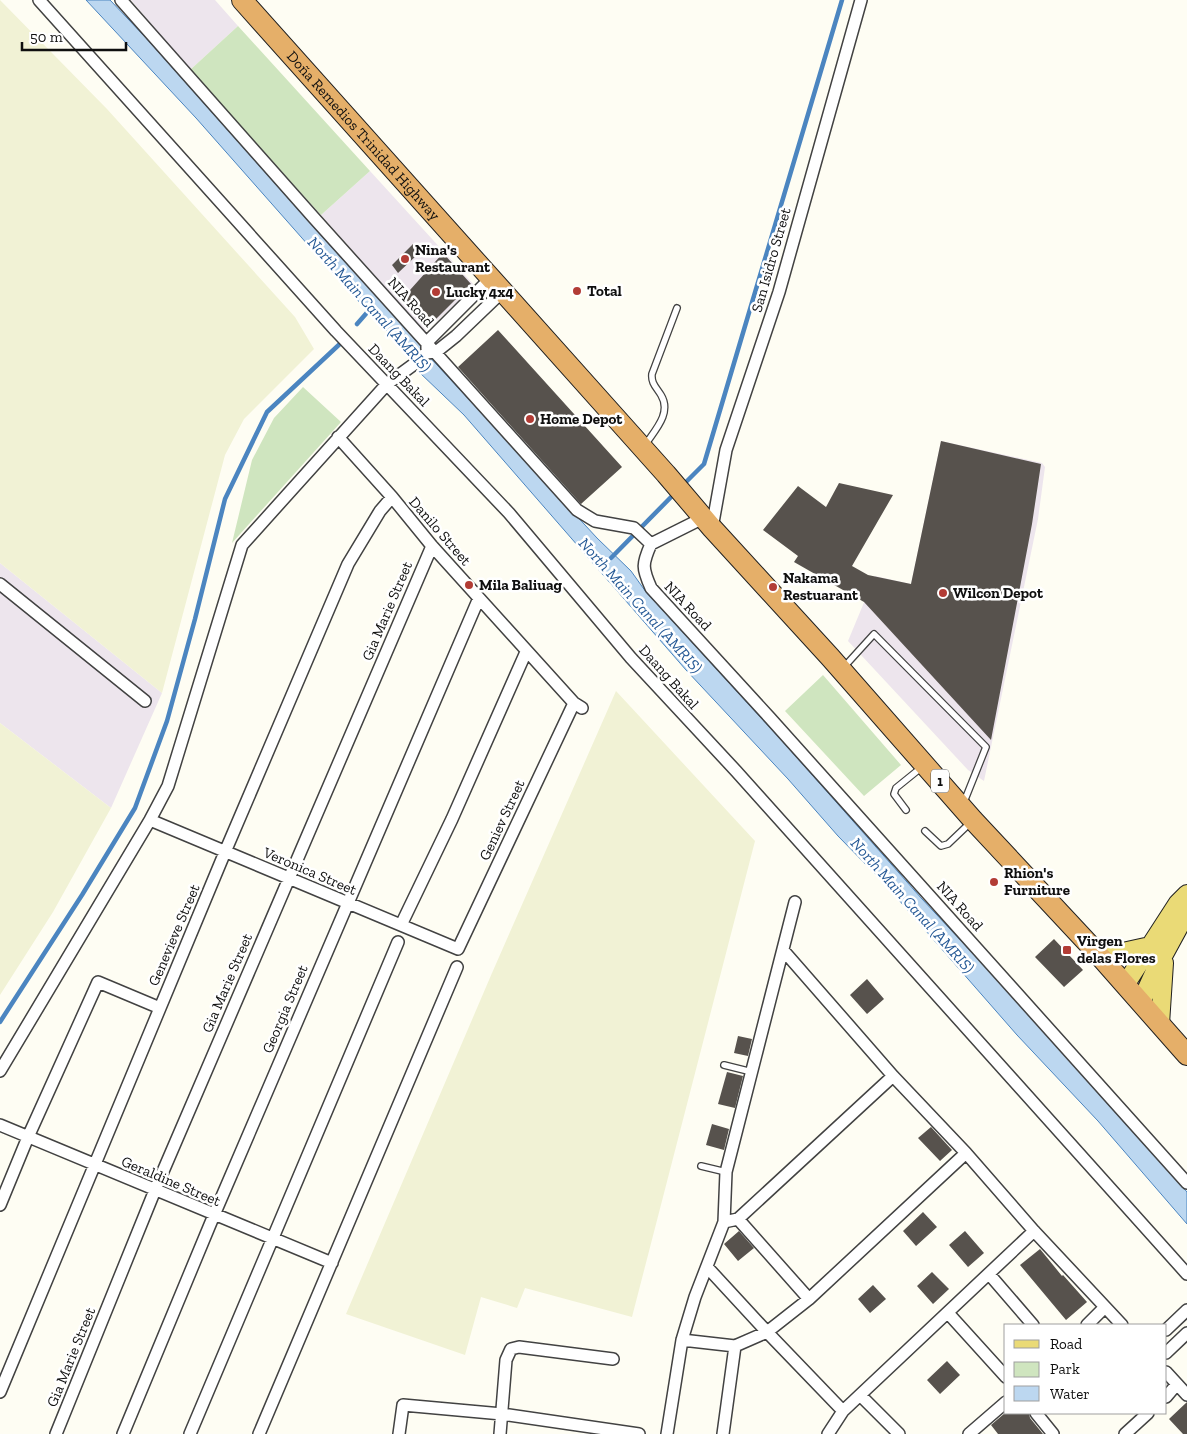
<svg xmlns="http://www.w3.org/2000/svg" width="1187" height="1434" font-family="'Zilla Slab',serif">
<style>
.industrial{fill:#ede5ed}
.farmland{fill:#f1f2d5}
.green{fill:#cfe5bf}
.water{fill:#bcd7f0;stroke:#4b85c0}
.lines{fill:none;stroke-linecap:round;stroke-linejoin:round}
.stream{stroke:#4b85c0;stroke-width:4.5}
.building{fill:#57524d}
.lane-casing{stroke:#424242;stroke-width:8}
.street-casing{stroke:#424242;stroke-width:14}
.primary-casing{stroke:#202020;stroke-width:20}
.highway-casing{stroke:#202020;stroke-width:22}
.lane{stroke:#fff;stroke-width:5.5}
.street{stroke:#fff;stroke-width:11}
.primary{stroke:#eada76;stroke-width:18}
.highway{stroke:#e5af69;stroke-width:20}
.poi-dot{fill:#b23c35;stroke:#fff;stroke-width:2}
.labels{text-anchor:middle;stroke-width:5;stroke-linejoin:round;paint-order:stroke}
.shield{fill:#fff;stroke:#575757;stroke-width:1}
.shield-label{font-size:14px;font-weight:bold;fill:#0f0f0f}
.street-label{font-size:15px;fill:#0f0f0f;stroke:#fff}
.poi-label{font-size:15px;font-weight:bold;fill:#0f0f0f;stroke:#fff;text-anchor:start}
.water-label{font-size:16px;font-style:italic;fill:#245895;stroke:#fff}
</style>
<rect width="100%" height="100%" fill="#fefdf3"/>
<path class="industrial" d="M 131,0 L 215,0 L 238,26 L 190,70 Z
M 370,171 L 475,286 L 425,332 L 321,215 Z
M 941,441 L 1042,463 L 1045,467 L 1038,519 L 984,781 L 968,770 L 848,641 L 875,576 L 911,584 Z
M 0,563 L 162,693 L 111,808 L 0,723 Z"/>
<path class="farmland" d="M 0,0 L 107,109 L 295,317 L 314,349 L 244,419 L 225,455 L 162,693 L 0,563 Z
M 616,691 L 755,841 L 632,1317 L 525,1288 L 517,1308 L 481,1297 L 465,1355 L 346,1314 L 492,973 Z
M 0,723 L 111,808 L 53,912 L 0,995 Z"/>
<path class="green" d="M 238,26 L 370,171 L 321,215 L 190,70 Z
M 303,387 L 341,422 L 232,543 L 252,460 L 274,418 Z
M 823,675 L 901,765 L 864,796 L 785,711 Z"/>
<path class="water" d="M 86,0 L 110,0 L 146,38 L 327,242 L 398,320 L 420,342 L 426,353 L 597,538 L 631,571 L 646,592 L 783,742 L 922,899 L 1018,1002 L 1106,1102 L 1187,1192 L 1187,1224 L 1098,1121 L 1017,1035 L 884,883 L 838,836 L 788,779 L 686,670 L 464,415 L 419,372 L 407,352 L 347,289 L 196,118 Z"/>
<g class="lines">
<path class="stream" d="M 357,324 L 371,308
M 683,485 L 704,464 L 842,0
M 611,558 L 676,492
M 0,1022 L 82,895 L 135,808 L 167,721 L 195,619 L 225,499 L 267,412 L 343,341"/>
</g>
<path class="building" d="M 413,244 L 418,254 L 398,273 L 392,265 Z
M 443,253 L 471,284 L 427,328 L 402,299 Z
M 498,330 L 622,467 L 581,504 L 458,367 Z
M 941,441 L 1041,464 L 1032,524 L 991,740 L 864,602 L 794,562 L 798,556 L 763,530 L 798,486 L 826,507 L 839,483 L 893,495 L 852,566 L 868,575 L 911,584 Z
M 1054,939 L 1083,970 L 1064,987 L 1035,957 Z
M 867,979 L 884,999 L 867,1014 L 850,995 Z
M 738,1036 L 752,1039 L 748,1056 L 734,1053 Z
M 727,1072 L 743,1076 L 735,1108 L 718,1104 Z
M 712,1124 L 729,1129 L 724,1150 L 706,1145 Z
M 931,1127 L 952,1150 L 940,1161 L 918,1138 Z
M 923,1212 L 937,1227 L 916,1246 L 903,1231 Z
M 739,1231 L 754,1248 L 738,1261 L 724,1244 Z
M 965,1231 L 984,1253 L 968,1267 L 949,1245 Z
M 1040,1249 L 1062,1276 L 1063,1275 L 1087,1302 L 1066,1320 L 1020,1265 Z
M 932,1272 L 949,1289 L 933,1304 L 917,1286 Z
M 873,1285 L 886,1299 L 870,1313 L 858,1299 Z
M 947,1361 L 960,1375 L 940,1394 L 927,1380 Z
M 1187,1402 L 1187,1434 L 1183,1434 L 1169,1419 Z
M 1005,1413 L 1029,1413 L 1030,1418 L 1043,1434 L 998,1434 L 991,1425 Z"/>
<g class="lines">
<defs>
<path id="lane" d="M 645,445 C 655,430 672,413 661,395 C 656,387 651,383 652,374 L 677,308
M 844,667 L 874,634 L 986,747 L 964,802
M 906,810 L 894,794 L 896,788 L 922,767
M 925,831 L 941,846 L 948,844 L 970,823
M 724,1065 L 752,1072
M 701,1166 L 726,1172"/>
<path id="street" d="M 39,0 L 336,331 L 509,513 L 631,658 L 736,771 L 1187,1274
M 121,0 L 314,218 L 577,510 L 595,521 L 634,528 L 651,544
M 427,349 L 427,342 L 491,278
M 338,437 L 392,497 L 432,546 L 574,703 L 582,708
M 712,528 L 726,450 L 779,292 L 861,0
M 651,544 C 642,564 642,568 651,588 L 770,718 L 1187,1183
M 651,544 L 703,518
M 0,584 L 145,701
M 150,820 L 458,949 L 574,703
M 401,925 L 452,819 L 526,652
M 783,950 L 893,1076 L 966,1153 L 1034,1231 L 1122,1325
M 0,1071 L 150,820 L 168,786 L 242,545 L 387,384 L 417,362 L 426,353 L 436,352 L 456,336 L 503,291
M 0,1125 L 332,1263
M 0,1205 L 28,1137 L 98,982 L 160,1008
M 738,1219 L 809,1299
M 724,1222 L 738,1219 L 893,1076
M 707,1267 L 767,1332 L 843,1411
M 989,1274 L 1033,1325
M 948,1313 L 1006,1377
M 1087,1325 L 1105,1307
M 1166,1330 L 1187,1310
M 682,1340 L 735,1346 L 767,1332 L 809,1299 L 966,1153
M 1166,1353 L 1187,1333
M 1166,1372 L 1187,1395
M 0,1392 L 225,852 L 348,564 L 380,511 L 392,497
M 860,1395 L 899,1434
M 1166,1397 L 1177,1384
M 1036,1413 L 1053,1434
M 56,1434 L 155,1190 L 432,546
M 123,1434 L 214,1215 L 479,598
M 190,1434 L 398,942
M 259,1434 L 457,967
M 399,1434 L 403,1405 L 502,1414 L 639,1434
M 500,1434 L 506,1360 L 511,1349 L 519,1347 L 613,1359
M 667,1434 L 682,1340 L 695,1297 L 724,1222 L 726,1172 L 795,902
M 723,1434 L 735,1346
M 828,1434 L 843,1411 L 1034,1231
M 969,1434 L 1006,1402
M 1125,1434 L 1148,1413"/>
<path id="primary" d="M 1100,957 L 1150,946
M 1125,985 L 1178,903 L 1187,894
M 1141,1002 L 1156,969 L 1187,912
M 1160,1024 L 1164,963"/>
<g id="highway">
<path id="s1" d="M 242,0 L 666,474 L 712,528 L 830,657 L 973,820 L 1098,954 L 1187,1055"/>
</g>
</defs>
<use href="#lane" class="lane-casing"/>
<use href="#street" class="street-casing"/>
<use href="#primary" class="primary-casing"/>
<use href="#highway" class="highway-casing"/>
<use href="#lane" class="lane"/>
<use href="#street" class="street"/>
<use href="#primary" class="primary"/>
<use href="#highway" class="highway"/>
</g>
<g class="poi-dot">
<circle cx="405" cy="259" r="5"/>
<circle cx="577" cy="291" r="5"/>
<circle cx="436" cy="292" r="5"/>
<circle cx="530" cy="419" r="5"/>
<circle cx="469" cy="585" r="5"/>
<circle cx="773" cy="587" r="5"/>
<circle cx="943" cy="593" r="5"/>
<circle cx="994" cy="882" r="5"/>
<rect x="1062" y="945" width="10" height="10" rx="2.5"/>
</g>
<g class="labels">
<rect class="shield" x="931" y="769.5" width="18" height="23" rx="4"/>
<g class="shield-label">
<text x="940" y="786">1</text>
</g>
<g class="street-label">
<text dy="5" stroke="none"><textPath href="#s1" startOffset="182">Doña Remedios Trinidad Highway</textPath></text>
<text transform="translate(771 260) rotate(-74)" y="5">San Isidro Street</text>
<text transform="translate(411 302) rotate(48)" y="5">NIA Road</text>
<text transform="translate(399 375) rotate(46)" y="5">Daang Bakal</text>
<text transform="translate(440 531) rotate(49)" y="5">Danilo Street</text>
<text transform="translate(688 606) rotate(47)" y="5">NIA Road</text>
<text transform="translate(387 611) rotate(-67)" y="5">Gia Marie Street</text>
<text transform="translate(669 677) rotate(48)" y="5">Daang Bakal</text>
<text transform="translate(502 820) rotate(-65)" y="5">Geniev Street</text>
<text transform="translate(310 871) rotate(23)" y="5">Veronica Street</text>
<text transform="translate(960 906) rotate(48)" y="5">NIA Road</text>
<text transform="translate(174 935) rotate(-67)" y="5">Genevieve Street</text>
<text transform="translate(227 983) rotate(-67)" y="5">Gia Marie Street</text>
<text transform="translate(285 1009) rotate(-67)" y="5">Georgia Street</text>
<text transform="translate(171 1181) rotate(23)" y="5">Geraldine Street</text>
<text transform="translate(71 1357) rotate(-68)" y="5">Gia Marie Street</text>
</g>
<g class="poi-label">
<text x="415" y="255">Nina's<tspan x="415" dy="17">Restaurant</tspan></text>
<text x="587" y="296">Total</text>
<text x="446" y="297">Lucky 4x4</text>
<text x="540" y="424">Home Depot</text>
<text x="783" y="583">Nakama<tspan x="783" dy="17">Restuarant</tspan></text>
<text x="479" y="590">Mila Baliuag</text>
<text x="953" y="598">Wilcon Depot</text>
<text x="1004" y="878">Rhion's<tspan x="1004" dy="17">Furniture</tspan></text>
<text x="1077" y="946">Virgen<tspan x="1077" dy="17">delas Flores</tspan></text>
</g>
<g class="water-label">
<text transform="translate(370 304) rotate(48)" y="6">North Main Canal (AMRIS)</text>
<text transform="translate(641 605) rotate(48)" y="6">North Main Canal (AMRIS)</text>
<text transform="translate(913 905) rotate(48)" y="6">North Main Canal (AMRIS)</text>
</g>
</g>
<rect x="1004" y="1324" width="162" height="90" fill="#ffffff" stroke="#9f9f9f"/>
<rect x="1014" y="1340" width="25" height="8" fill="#eada76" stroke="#9f9f9f"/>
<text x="1050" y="1349" font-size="15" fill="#0f0f0f">Road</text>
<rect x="1014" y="1362" width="25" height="15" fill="#cfe5bf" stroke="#9f9f9f"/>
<text x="1050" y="1374" font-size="15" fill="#0f0f0f">Park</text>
<rect x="1014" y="1386" width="25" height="15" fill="#bcd7f0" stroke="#9f9f9f"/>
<text x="1050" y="1399" font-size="15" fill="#0f0f0f">Water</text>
<path d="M22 42v8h104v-8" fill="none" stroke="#0f0f0f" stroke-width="2.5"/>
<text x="30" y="42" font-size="15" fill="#0f0f0f" stroke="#ffffff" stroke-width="4" paint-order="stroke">50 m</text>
</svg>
